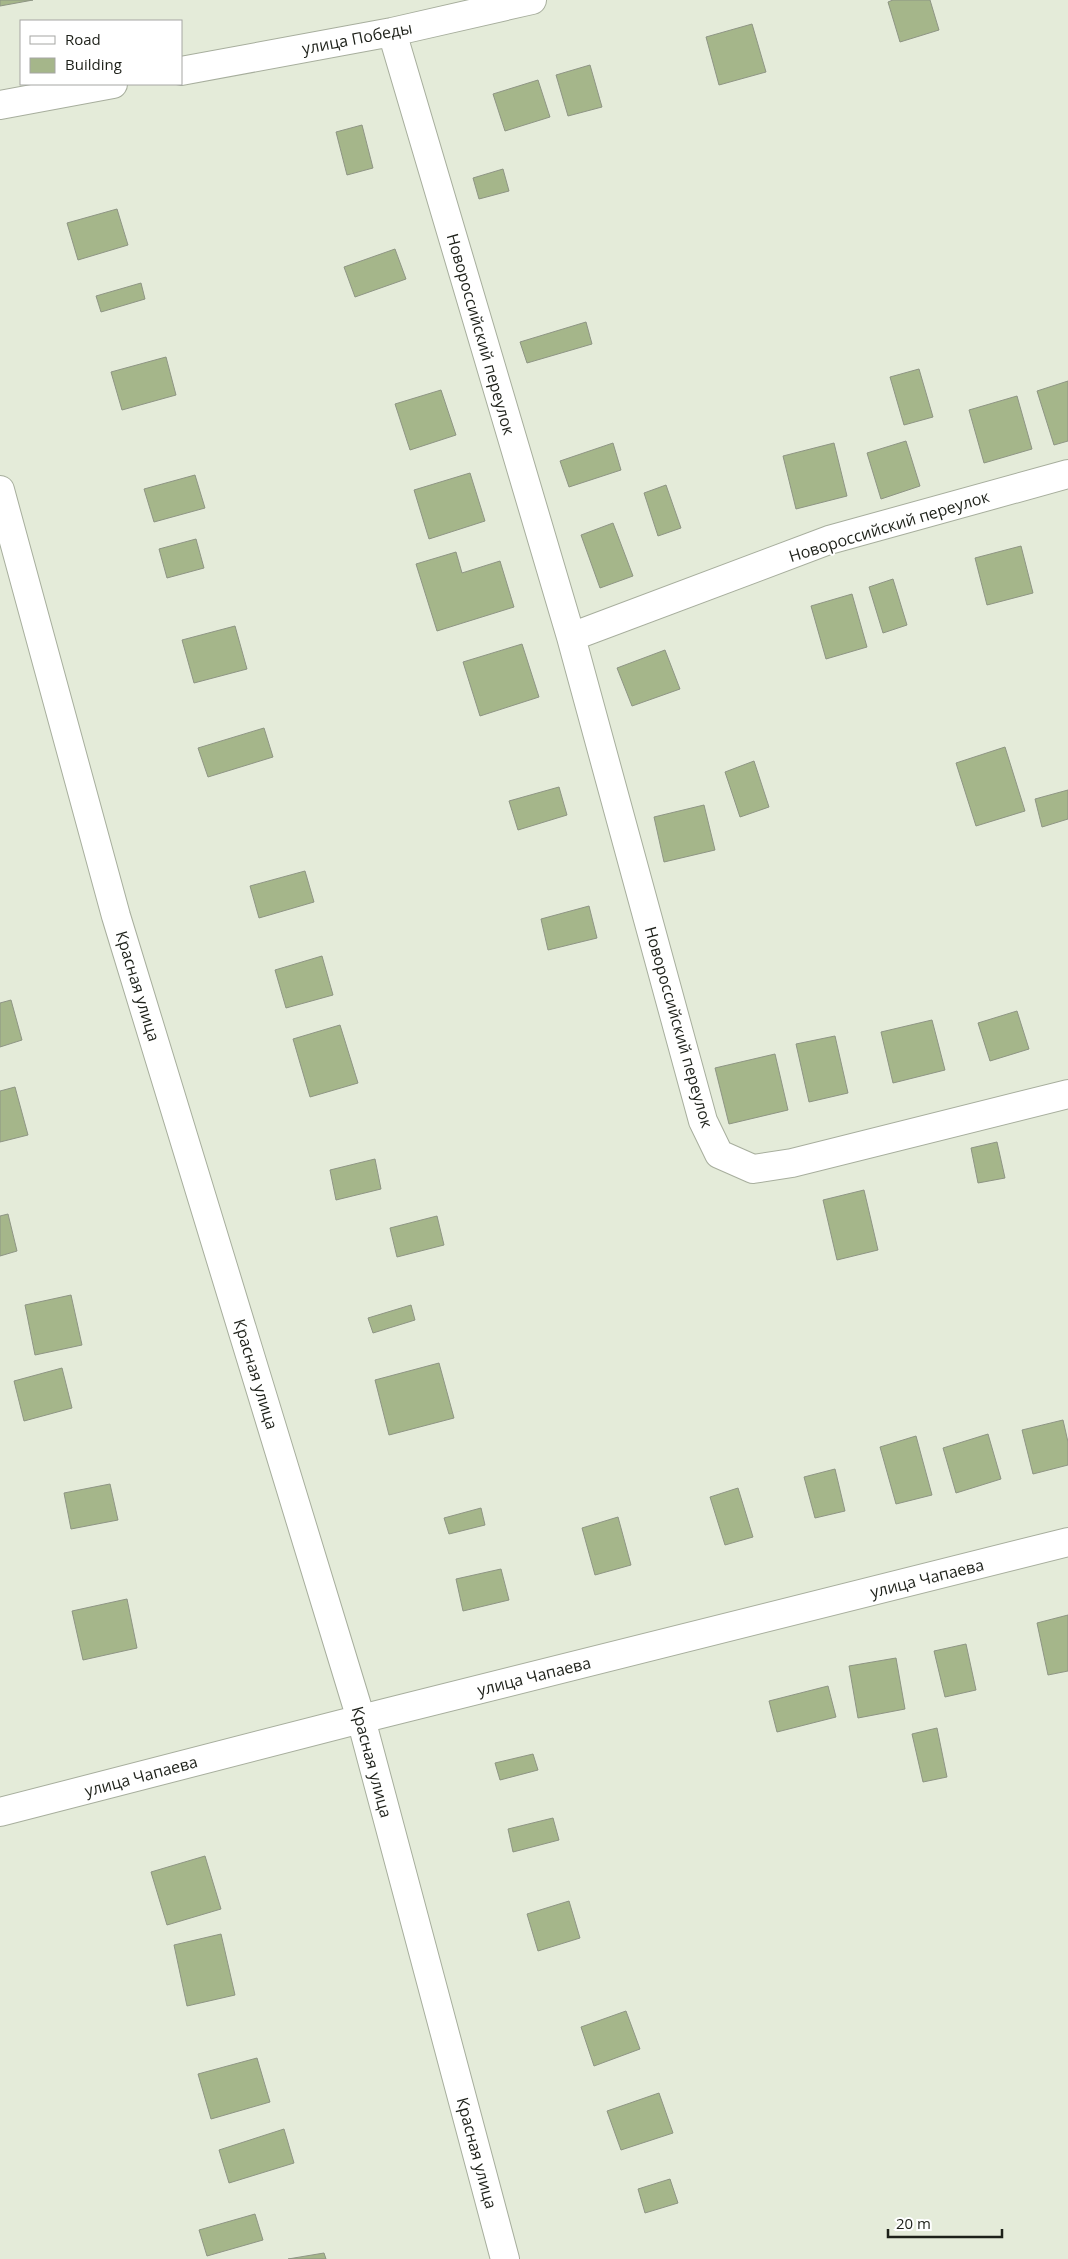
<svg xmlns="http://www.w3.org/2000/svg" width="1068" height="2259" font-family="'Open Sans',sans-serif">
<style>
.building{fill:#a5b68a;stroke:#8e9584}
.lines{fill:none;stroke-linecap:round;stroke-linejoin:round}
.minor-casing{stroke:#a7ae9d;stroke-width:30}
.minor{stroke:#fff;stroke-width:28}
.labels{text-anchor:middle;stroke-width:4;stroke-linejoin:round;paint-order:stroke}
.street-label{font-size:16px;fill:#1d2019;stroke:#fff}
</style>
<rect width="100%" height="100%" fill="#e4ebd9"/>
<path class="building" d="M 0,0 L 33,0 L 0,6 Z
M 893,0 L 930,0 L 939,30 L 900,42 L 888,2 Z
M 752,24 L 766,72 L 719,85 L 706,37 Z
M 590,65 L 602,107 L 568,116 L 556,75 Z
M 538,80 L 550,117 L 505,131 L 493,94 Z
M 362,125 L 373,168 L 347,175 L 336,132 Z
M 503,169 L 509,191 L 479,199 L 473,178 Z
M 117,209 L 128,245 L 78,260 L 67,223 Z
M 395,249 L 406,279 L 355,297 L 344,267 Z
M 141,283 L 145,299 L 101,312 L 96,296 Z
M 586,322 L 592,344 L 527,363 L 520,342 Z
M 166,357 L 176,395 L 122,410 L 111,372 Z
M 919,369 L 933,417 L 904,425 L 890,377 Z
M 1068,381 L 1068,441 L 1054,445 L 1037,391 Z
M 441,390 L 456,435 L 410,450 L 395,404 Z
M 1017,396 L 1032,449 L 984,463 L 969,410 Z
M 906,441 L 920,486 L 881,499 L 867,453 Z
M 613,443 L 621,470 L 569,487 L 560,461 Z
M 834,443 L 847,496 L 796,509 L 783,456 Z
M 470,473 L 485,521 L 429,539 L 414,490 Z
M 195,475 L 205,508 L 154,522 L 144,489 Z
M 666,485 L 681,528 L 658,536 L 644,493 Z
M 613,523 L 633,576 L 600,588 L 581,535 Z
M 196,539 L 204,568 L 167,578 L 159,549 Z
M 1021,546 L 1033,593 L 987,605 L 975,558 Z
M 456,552 L 462,573 L 500,561 L 514,607 L 437,631 L 416,564 Z
M 893,579 L 907,625 L 883,633 L 869,587 Z
M 852,594 L 867,647 L 826,659 L 811,606 Z
M 235,626 L 247,669 L 194,683 L 182,640 Z
M 522,644 L 539,697 L 480,716 L 463,662 Z
M 665,650 L 680,689 L 632,706 L 617,668 Z
M 264,728 L 273,757 L 208,777 L 198,748 Z
M 1005,747 L 1025,811 L 976,826 L 956,763 Z
M 754,761 L 769,807 L 740,817 L 725,772 Z
M 559,787 L 567,815 L 518,830 L 509,801 Z
M 1068,790 L 1068,819 L 1042,827 L 1035,799 Z
M 704,805 L 715,850 L 664,862 L 654,817 Z
M 305,871 L 314,902 L 259,918 L 250,886 Z
M 589,906 L 597,938 L 548,950 L 541,919 Z
M 322,956 L 333,995 L 286,1008 L 275,970 Z
M 11,1000 L 22,1040 L 0,1047 L 0,1003 Z
M 1017,1011 L 1029,1049 L 990,1061 L 978,1023 Z
M 932,1020 L 945,1070 L 893,1083 L 881,1032 Z
M 340,1025 L 358,1083 L 310,1097 L 293,1039 Z
M 835,1036 L 848,1093 L 809,1102 L 796,1044 Z
M 775,1054 L 788,1110 L 729,1124 L 715,1068 Z
M 15,1087 L 28,1135 L 0,1142 L 0,1091 Z
M 997,1142 L 1005,1178 L 978,1183 L 971,1148 Z
M 375,1159 L 381,1189 L 336,1200 L 330,1170 Z
M 864,1190 L 878,1250 L 837,1260 L 823,1200 Z
M 8,1214 L 17,1251 L 0,1256 L 0,1216 Z
M 437,1216 L 444,1245 L 397,1257 L 390,1228 Z
M 71,1295 L 82,1345 L 35,1355 L 25,1305 Z
M 411,1305 L 415,1320 L 373,1333 L 368,1318 Z
M 439,1363 L 454,1418 L 389,1435 L 375,1380 Z
M 62,1368 L 72,1408 L 24,1421 L 14,1381 Z
M 1063,1420 L 1068,1442 L 1068,1465 L 1033,1474 L 1022,1430 Z
M 988,1434 L 1001,1479 L 956,1493 L 943,1448 Z
M 916,1436 L 932,1495 L 896,1504 L 880,1447 Z
M 835,1469 L 845,1511 L 815,1518 L 804,1477 Z
M 110,1484 L 118,1520 L 71,1529 L 64,1493 Z
M 738,1488 L 753,1537 L 725,1545 L 710,1497 Z
M 481,1508 L 485,1525 L 449,1534 L 444,1518 Z
M 618,1517 L 631,1565 L 595,1575 L 582,1528 Z
M 501,1569 L 509,1600 L 463,1611 L 456,1579 Z
M 127,1599 L 137,1648 L 83,1660 L 72,1611 Z
M 1068,1615 L 1068,1671 L 1048,1675 L 1037,1623 Z
M 966,1644 L 976,1690 L 945,1697 L 934,1651 Z
M 896,1658 L 905,1709 L 858,1718 L 849,1666 Z
M 828,1686 L 836,1717 L 777,1732 L 769,1701 Z
M 937,1728 L 947,1777 L 923,1782 L 912,1734 Z
M 533,1754 L 538,1770 L 500,1780 L 495,1763 Z
M 553,1818 L 559,1840 L 513,1852 L 508,1829 Z
M 205,1856 L 221,1909 L 167,1925 L 151,1872 Z
M 569,1901 L 580,1938 L 538,1951 L 527,1914 Z
M 221,1934 L 235,1995 L 187,2006 L 174,1945 Z
M 626,2011 L 640,2049 L 594,2066 L 581,2027 Z
M 257,2058 L 270,2102 L 211,2119 L 198,2074 Z
M 659,2093 L 673,2133 L 621,2150 L 607,2111 Z
M 284,2129 L 294,2163 L 229,2183 L 219,2150 Z
M 670,2179 L 678,2203 L 645,2213 L 638,2189 Z
M 255,2214 L 263,2240 L 207,2256 L 199,2230 Z
M 324,2253 L 326,2259 L 288,2259 Z"/>
<g class="lines">
<defs>
<path id="minor" d="M 392,32 L 571,637 L 703,1121 L 719,1154 L 753,1169 L 792,1163 L 1068,1094
M 181,71 L 392,32 L 532,0
M 0,105 L 113,84
M 0,490 L 116,916 L 361,1719 L 505,2259
M 571,637 L 829,540 L 1068,474
M 0,1812 L 361,1719 L 1068,1542"/>
</defs>
<use href="#minor" class="minor-casing"/>
<use href="#minor" class="minor"/>
</g>
<g class="labels">
<g class="street-label">
<text transform="translate(357 38) rotate(-11)" y="6">улица Победы</text>
<text transform="translate(481 334) rotate(74)" y="6">Новороссийский переулок</text>
<text transform="translate(889 526) rotate(-17)" y="6">Новороссийский переулок</text>
<text transform="translate(138 986) rotate(73)" y="6">Красная улица</text>
<text transform="translate(679 1027) rotate(74)" y="6">Новороссийский переулок</text>
<text transform="translate(256 1374) rotate(73)" y="6">Красная улица</text>
<text transform="translate(927 1578) rotate(-14)" y="6">улица Чапаева</text>
<text transform="translate(534 1676) rotate(-14)" y="6">улица Чапаева</text>
<text transform="translate(372 1762) rotate(75)" y="6">Красная улица</text>
<text transform="translate(141 1776) rotate(-15)" y="6">улица Чапаева</text>
<text transform="translate(477 2153) rotate(75)" y="6">Красная улица</text>
</g>
</g>
<rect x="20" y="20" width="162" height="65" fill="#ffffff" stroke="#a5a6a3"/>
<rect x="30" y="36" width="25" height="8" fill="#ffffff" stroke="#a5a6a3"/>
<text x="65" y="45" font-size="15" fill="#1d2019">Road</text>
<rect x="30" y="58" width="25" height="15" fill="#a5b68a" stroke="#a5a6a3"/>
<text x="65" y="70" font-size="15" fill="#1d2019">Building</text>
<path d="M888 2229v8h114v-8" fill="none" stroke="#1d2019" stroke-width="2.5"/>
<text x="896" y="2229" font-size="15" fill="#1d2019" stroke="#ffffff" stroke-width="4" paint-order="stroke">20 m</text>
</svg>
